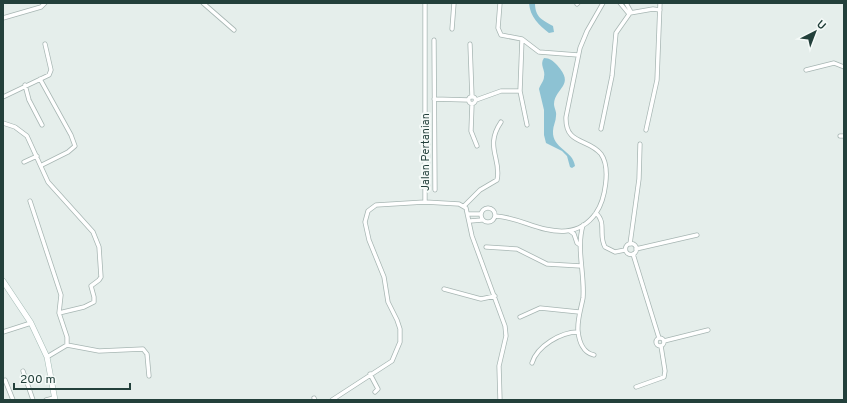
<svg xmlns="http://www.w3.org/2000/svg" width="847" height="403" font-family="Overpass,sans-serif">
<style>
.water{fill:#8dc2d3}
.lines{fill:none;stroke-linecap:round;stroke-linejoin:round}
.street-casing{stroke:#a7b6b3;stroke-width:5}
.secondary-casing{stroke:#a3bab4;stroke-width:6}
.street{stroke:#fff;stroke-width:3.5}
.secondary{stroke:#fff;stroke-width:5}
.labels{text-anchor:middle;stroke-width:4;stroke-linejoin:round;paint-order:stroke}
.street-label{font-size:11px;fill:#23403b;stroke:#f5faf8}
</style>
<rect width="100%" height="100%" fill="#e5eeeb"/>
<path class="water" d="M 529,3 L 535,3 C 535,18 543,20 553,26 L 554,32 L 549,33 C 539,25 530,17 529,3 Z
M 544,58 C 550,58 553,61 557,65 C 576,86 555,87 554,104 C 554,108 557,112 556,116 C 556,121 553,126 553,131 C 552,149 573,150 575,166 L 572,168 L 570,167 L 567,156 L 562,151 L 546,143 L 544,135 L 544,110 L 539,89 C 540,85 544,81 544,77 C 546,70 539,65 544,58 Z"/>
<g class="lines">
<defs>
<path id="street" d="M 203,3 L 234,30
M 425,3 L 425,202
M 500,3 L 498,28 L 501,35 L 522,39 L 539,52 L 578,55
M 620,3 L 629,14
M 626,3 L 631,12
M 577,4 L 578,3
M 3,18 L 41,7 L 45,3
M 452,29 L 454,3
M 522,39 L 520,91 L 527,125
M 434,40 L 435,190
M 470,44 L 472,97
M 806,70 L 834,63 L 844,67
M 40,79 L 71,135 L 75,146 L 68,152 L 42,165
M 25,85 L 29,100 L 42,125
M468.5 100a3.5 3.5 0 1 1 7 0a3.5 3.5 0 1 1-7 0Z
M 3,97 L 49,75 L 51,70 L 45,44
M 434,99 L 469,100
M 476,100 L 501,91 L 520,91
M 472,104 L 471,131 L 477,146
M 3,123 L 15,127 L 27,136 L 48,182 L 93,232 L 99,247 L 101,277 L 99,280 L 91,286 L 94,297 L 94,302 L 84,307 L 59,313
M 601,129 L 612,76 L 616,33 L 630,13 L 653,9 L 660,10
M 646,130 L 657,80 L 660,3
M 840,136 L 844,136
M 24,162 L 37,156
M 30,201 L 61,295 L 59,313 L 67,337 L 67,345 L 47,357
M 464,206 L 480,190 L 497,180 C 502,159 484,147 501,122
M481 215a7 7 0 1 1 14 0a7 7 0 1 1-14 0Z
M 596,213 C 607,223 598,235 605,247 L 615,252 L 625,250
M 469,214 L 480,214
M 495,216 C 520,217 540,233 566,231 C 578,230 589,223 596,213 C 605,200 611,168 601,154 C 588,138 565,145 566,117 L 580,48 L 587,31 L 603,3
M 470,221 L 482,220
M 583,225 C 576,249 585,274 583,298 C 581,309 577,320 578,331 C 579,341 583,353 594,355
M 570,231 L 574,234 L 577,243 L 580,245
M625.5 249a5.5 5.5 0 1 1 11 0a5.5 5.5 0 1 1-11 0Z
M 630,244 L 639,179 L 640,144
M 486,247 L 517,249 L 547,264 L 581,266
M 636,249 L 697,235
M 633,254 L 659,338
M 444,289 L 481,299 L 495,296
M 520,317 L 540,308 L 579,312
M 3,332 L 31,323
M656 342a4 4 0 1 1 8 0a4 4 0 1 1-8 0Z
M 664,341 L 708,330
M 67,345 L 99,351 L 143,349 L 147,354 L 149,376
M 532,363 C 537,346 561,332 578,332
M 23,371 L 33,400
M 370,374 L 378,389 L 375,392
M 5,380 L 13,400
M 636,387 L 664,377 L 665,371 L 661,346
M 314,398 L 315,400
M 46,400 L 54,398
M 332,400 L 392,361 L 400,342 L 400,329 L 397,320 L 388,302 L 384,277 L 369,240 L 365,222 L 368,211 L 376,205 L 425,202 L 459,204 L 466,208 L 472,236 L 505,326 L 506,336 L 499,366 L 500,400"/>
<path id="secondary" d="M 3,281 L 31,323 L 47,357 L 55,400"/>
</defs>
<use href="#street" class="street-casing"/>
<use href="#secondary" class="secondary-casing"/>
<use href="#street" class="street"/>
<use href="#secondary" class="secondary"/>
</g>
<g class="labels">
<g class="street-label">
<text transform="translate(425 152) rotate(-90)" y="4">Jalan Pertanian</text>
</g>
</g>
<rect width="847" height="403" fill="none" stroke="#23403b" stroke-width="8"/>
<g transform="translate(815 32) rotate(42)" stroke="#f5faf8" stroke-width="3" paint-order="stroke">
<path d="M0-3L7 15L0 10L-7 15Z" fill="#23403b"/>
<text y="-6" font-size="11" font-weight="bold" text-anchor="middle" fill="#23403b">U</text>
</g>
<path d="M14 383v6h116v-6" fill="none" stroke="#23403b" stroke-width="2"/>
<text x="20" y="383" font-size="12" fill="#23403b" stroke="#f5faf8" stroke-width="3" paint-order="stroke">200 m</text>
</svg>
